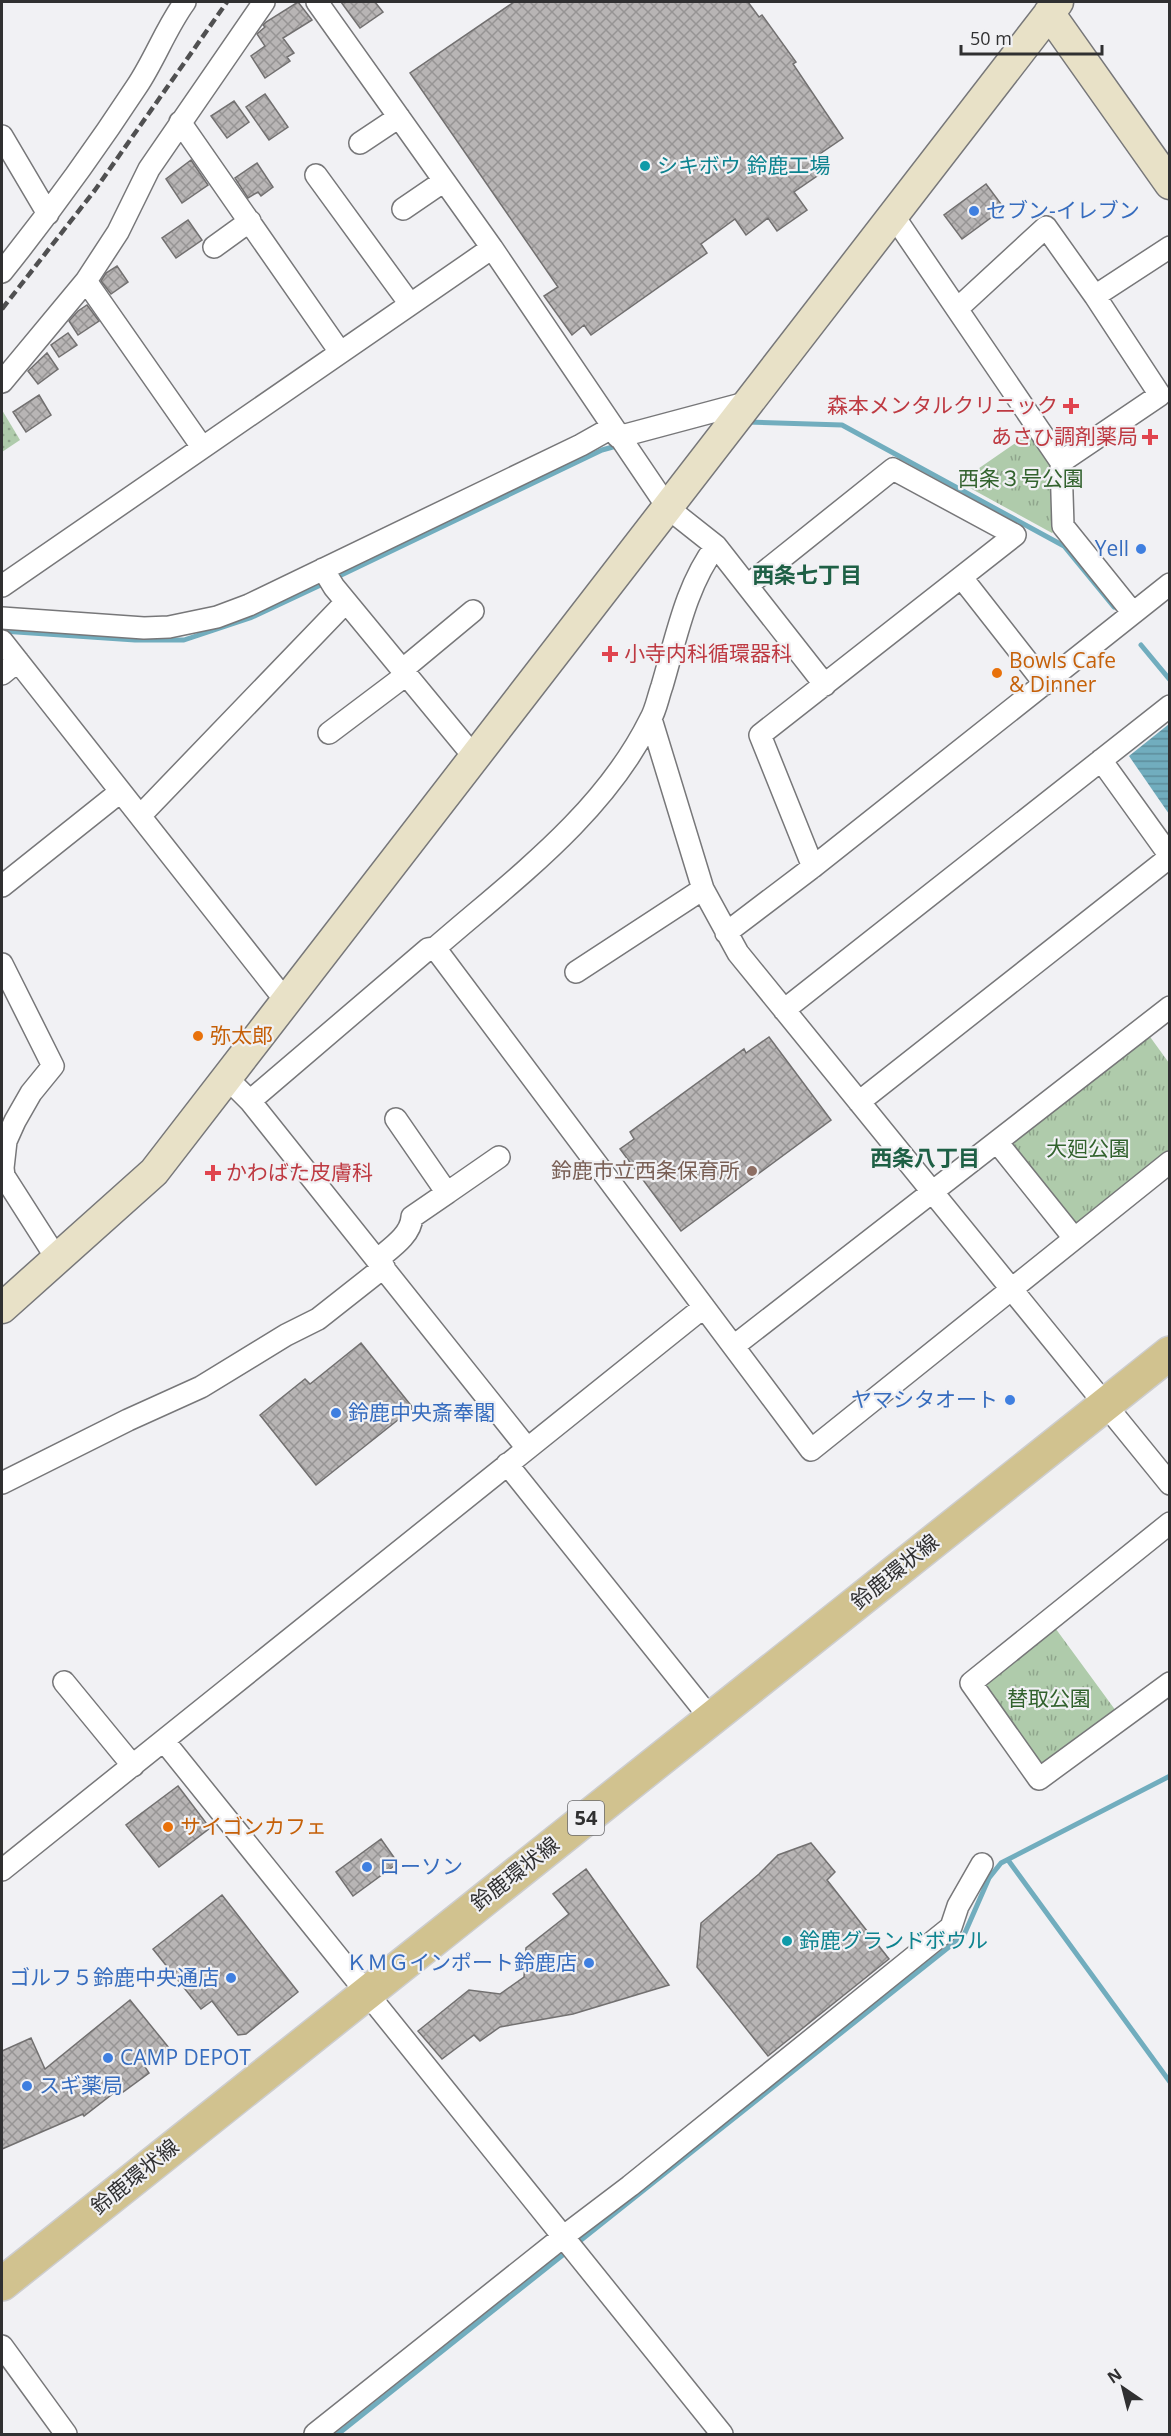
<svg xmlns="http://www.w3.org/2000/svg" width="1171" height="2436" font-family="'Open Sans','Noto Sans JP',sans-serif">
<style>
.grass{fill:url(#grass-dots)}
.park{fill:url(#park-tufts)}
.water{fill:url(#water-rules)}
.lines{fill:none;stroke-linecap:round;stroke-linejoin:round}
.stream{stroke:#71adbe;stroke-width:5}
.building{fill:url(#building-cross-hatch);stroke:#727070;stroke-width:1.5}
.street-casing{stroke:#777779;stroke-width:24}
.secondary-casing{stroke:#777779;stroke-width:33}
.primary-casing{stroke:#cdcdce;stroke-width:36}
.street{stroke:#fff;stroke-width:21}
.secondary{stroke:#e8e1c7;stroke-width:30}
.primary{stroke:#d1c28f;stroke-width:33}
.rail{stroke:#505051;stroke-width:4.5;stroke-dasharray:9 4.5;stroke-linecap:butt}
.culture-dot{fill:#0f9aa8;stroke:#f1f1f4;stroke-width:2}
.shop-dot{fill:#3f7fe0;stroke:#f1f1f4;stroke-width:2}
.health-dot{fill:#e0444e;stroke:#f1f1f4;stroke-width:2}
.food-dot{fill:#e8710a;stroke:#f1f1f4;stroke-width:2}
.education-dot{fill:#8d6e63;stroke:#f1f1f4;stroke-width:2}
.labels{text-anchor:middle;stroke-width:4.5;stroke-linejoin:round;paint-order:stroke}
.shield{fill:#f1f1f4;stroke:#6a6a6c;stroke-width:1.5}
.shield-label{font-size:20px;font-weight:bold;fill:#303031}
.culture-label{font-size:21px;fill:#0d838f;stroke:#f1f1f4;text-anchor:start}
.shop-label{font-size:21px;fill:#366cbe;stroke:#f1f1f4;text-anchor:start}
.health-label{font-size:21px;fill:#be3a42;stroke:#f1f1f4;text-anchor:end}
.park-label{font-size:21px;fill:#32622d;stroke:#f1f1f4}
.food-label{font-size:21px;fill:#c56008;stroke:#f1f1f4;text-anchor:start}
.education-label{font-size:21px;fill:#785e54;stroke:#f1f1f4;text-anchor:end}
.street-label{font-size:21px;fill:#303031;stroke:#f1f1f4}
.neighbourhood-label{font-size:22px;font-weight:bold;fill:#1e6045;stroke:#f1f1f4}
</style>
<defs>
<pattern id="grass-dots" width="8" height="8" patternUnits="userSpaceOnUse" patternTransform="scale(1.5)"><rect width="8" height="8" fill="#afcbab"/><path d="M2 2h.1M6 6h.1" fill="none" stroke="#8fa58c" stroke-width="1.8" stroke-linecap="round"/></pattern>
<pattern id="park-tufts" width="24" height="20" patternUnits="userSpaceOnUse" patternTransform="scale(1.5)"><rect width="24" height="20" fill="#afcbab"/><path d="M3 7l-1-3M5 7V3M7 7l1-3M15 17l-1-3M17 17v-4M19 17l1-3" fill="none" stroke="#8fa58c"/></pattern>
<pattern id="water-rules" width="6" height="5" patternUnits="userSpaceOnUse" patternTransform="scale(1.5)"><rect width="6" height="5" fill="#71adbe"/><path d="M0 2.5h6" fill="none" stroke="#5d8d9b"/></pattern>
<pattern id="building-cross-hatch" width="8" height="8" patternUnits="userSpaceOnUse" patternTransform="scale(1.5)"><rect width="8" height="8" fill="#b8b5b5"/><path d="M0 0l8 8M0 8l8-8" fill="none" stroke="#969494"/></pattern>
</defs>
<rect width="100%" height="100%" fill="#f1f1f4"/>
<path class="grass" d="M 2,410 L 20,440 L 2,452 Z"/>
<path class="park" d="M 1030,433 L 1055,471 L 1058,528 L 1052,533 L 959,482 Z
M 1148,1034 L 1169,1063 L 1169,1154 L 1079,1226 L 1071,1226 L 1009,1149 L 1011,1139 Z
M 1053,1625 L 1116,1711 L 1045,1762 L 1036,1763 L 985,1690 L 987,1680 Z"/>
<path class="water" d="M 1169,724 L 1169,814 L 1129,756 Z"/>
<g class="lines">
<path class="stream" d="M 747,422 L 842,425 L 1064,546 L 1114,607
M 335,578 L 602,450 L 620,445
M 2,631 L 135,640 L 184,640 L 250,618 L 327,582
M 1141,645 L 1170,680
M 1008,1860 L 1170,2082
M 576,2244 L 964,1935 L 989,1878 L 1001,1863 L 1170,1776
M 338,2434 L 569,2250"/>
</g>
<path class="building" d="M 298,2 L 312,20 L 283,38 L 294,53 L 287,57 L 290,61 L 265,78 L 251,56 L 265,46 L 257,34 L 265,27 L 263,25 L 266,22 Z
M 341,2 L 375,2 L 383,12 L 360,28 Z
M 514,2 L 748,2 L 759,17 L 762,15 L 796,62 L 793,64 L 843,138 L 811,160 L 820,174 L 794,192 L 807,210 L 777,231 L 768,218 L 746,235 L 735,219 L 701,244 L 707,253 L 591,335 L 584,325 L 572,335 L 544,296 L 558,287 L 410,73 Z
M 265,94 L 288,127 L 269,140 L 246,107 Z
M 234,101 L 249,122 L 227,138 L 211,116 Z
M 191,160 L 208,185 L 182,203 L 166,179 Z
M 257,163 L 273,187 L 261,196 L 258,192 L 248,198 L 235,178 Z
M 986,184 L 1004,208 L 962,239 L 944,215 Z
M 188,220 L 202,240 L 176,258 L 162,238 Z
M 117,266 L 128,282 L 111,294 L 101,281 L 106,273 Z
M 87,305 L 99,321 L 78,335 L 69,321 L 78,311 Z
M 68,333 L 77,345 L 59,357 L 51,345 Z
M 47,353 L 58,369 L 38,384 L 28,371 Z
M 39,395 L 51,415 L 26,432 L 13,412 Z
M 769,1037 L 831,1120 L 681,1231 L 620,1149 L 634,1139 L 630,1132 L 744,1049 L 746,1053 Z
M 361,1343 L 413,1408 L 316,1485 L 260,1415 L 305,1379 L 310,1384 Z
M 178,1786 L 210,1828 L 159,1867 L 126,1825 Z
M 381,1839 L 398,1863 L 353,1896 L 336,1872 Z
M 811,1843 L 835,1872 L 827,1880 L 889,1959 L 768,2056 L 697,1967 L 701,1923 L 759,1874 L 778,1855 Z
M 586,1869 L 669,1985 L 573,2014 L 500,2027 L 480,2041 L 474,2035 L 442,2059 L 418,2031 L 469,1990 L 500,1994 L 524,1977 L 526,1948 L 569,1914 L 553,1894 Z
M 222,1895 L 298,1992 L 246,2034 L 238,2035 L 212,2001 L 201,2009 L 153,1949 Z
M 130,2000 L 169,2048 L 145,2067 L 149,2073 L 123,2092 L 119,2089 L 84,2116 L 83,2114 L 2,2149 L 2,2051 L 31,2038 L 45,2069 Z"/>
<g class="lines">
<defs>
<path id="street" d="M 317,2 L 492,248 L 668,508 L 716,546 L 825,685
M 180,122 L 340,352
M 2,136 L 48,214
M 360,143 L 399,117
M 316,175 L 410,304
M 403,209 L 444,181
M 893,215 L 1061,462 L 1160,395 L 1095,296 L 1170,247
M 214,247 L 250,221
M 2,272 C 50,212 95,150 137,86 C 155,59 166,28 185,2
M 86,281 L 202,447
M 957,309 L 1046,227 L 1095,296
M 2,382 L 86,281 L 118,232 L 149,169 L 264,2
M 618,437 L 749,402
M 1061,462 L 1063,526 L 1133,613
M 323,569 L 334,587 L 475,758
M 962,578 L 1045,684
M 748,585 L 893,469 L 1015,535 L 760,735 L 813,867
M 2,586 L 492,248
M 2,618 L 144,628 L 169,627 L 217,617 L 249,605 L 581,445 L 613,427
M 2,641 L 285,1000
M 402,670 L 473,611
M 2,674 L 18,661
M 651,719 L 703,889 L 738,953 L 1170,1484
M 329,733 L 406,675
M 1101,760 L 1170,856
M 140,816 L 346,602
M 2,886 L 120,792
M 726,933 L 813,867 L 1170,584
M 435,948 L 811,1450 L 1170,1162
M 2,964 L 53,1066 L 31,1093 L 15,1121 L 6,1141 L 3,1168 L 4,1176 L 57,1259
M 576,972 L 703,889
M 784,1010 L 1170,706
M 226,1077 L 250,1101 L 527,1448
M 250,1101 L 428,949 L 435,948 C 513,880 603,815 650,720 C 656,710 658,697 662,686 C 676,639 686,585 716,546
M 859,1102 L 1170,857
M 997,1142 L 1074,1238
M 447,1193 L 499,1157
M 378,1259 C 391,1248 411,1235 412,1217 L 447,1193 L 396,1119
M 734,1346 L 1170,1007
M 507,1464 L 711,1719
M 2,1483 L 128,1420 L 201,1387 L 286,1335 L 318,1319 L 384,1267
M 1170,1523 L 971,1683 L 1039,1779 L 1170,1683
M 64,1682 L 133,1766
M 164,1741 L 722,2434
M 2,1870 L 704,1307
M 2,2346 L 66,2434
M 315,2434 L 564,2236 L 630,2186 L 951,1927 L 958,1906 L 982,1864"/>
<path id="secondary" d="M 1049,13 L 1170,184
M 2,1308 L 154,1172 L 1058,2"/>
<path id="primary" d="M 2,2284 L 1170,1353"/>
</defs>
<use href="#street" class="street-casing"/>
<use href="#secondary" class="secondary-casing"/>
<use href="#primary" class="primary-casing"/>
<use href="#street" class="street"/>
<use href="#secondary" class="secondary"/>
<use href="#primary" class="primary"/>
<path class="rail" d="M 2,309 L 95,190 L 227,2"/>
</g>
<g class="culture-dot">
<circle cx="645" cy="166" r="6"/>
<circle cx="787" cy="1941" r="6"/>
</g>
<g class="shop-dot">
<circle cx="974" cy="211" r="6"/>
<circle cx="1141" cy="549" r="6"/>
<circle cx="1010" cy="1400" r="6"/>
<circle cx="336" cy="1413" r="6"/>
<circle cx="367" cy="1867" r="6"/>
<circle cx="589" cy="1963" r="6"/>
<circle cx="231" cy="1978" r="6"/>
<circle cx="108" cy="2058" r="6"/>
<circle cx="27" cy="2086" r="6"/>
</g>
<g class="health-dot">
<path d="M1068 397h6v6h6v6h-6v6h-6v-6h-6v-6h6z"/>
<path d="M1147 428h6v6h6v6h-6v6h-6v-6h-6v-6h6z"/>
<path d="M607 645h6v6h6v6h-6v6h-6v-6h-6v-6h6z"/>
<path d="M210 1164h6v6h6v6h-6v6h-6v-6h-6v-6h6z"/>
</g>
<g class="food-dot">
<circle cx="997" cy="673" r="6"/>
<circle cx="198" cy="1036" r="6"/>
<circle cx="168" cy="1827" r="6"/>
</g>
<circle class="education-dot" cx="752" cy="1171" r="6"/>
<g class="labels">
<rect class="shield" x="568" y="1801" width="36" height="34" rx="4.5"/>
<g class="shield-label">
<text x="586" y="1825">54</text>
</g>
<g class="culture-label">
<text x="657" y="173">シキボウ 鈴鹿工場</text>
<text x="799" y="1948">鈴鹿グランドボウル</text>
</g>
<g class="shop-label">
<text x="986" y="218">セブン-イレブン</text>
<text x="1129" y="556" text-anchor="end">Yell</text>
<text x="998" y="1407" text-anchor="end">ヤマシタオート</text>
<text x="348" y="1420">鈴鹿中央斎奉閣</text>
<text x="379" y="1874">ローソン</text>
<text x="577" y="1970" text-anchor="end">ＫＭＧインポート鈴鹿店</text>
<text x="219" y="1985" text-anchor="end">ゴルフ５鈴鹿中央通店</text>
<text x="120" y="2065">CAMP DEPOT</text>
<text x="39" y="2093">スギ薬局</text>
</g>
<g class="health-label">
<text x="1058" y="413">森本メンタルクリニック</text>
<text x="1138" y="444">あさひ調剤薬局</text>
<text x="624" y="661" text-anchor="start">小寺内科循環器科</text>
<text x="226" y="1180" text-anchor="start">かわばた皮膚科</text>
</g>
<g class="park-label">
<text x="1021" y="486">西条３号公園</text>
<text x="1088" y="1156">大廻公園</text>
<text x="1049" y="1706">替取公園</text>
</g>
<g class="food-label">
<text x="1009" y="668">Bowls Cafe<tspan x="1009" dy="24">&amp; Dinner</tspan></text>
<text x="210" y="1043">弥太郎</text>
<text x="180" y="1834">サイゴンカフェ</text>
</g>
<g class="education-label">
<text x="740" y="1178">鈴鹿市立西条保育所</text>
</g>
<g class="street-label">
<text transform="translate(895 1572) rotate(-39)" y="7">鈴鹿環状線</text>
<text transform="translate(515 1874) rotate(-38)" y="7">鈴鹿環状線</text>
<text transform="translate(135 2177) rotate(-39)" y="7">鈴鹿環状線</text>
</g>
<g class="neighbourhood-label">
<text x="807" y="583">西条七丁目</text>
<text x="925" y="1166">西条八丁目</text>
</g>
</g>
<rect width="1171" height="2436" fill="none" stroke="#303031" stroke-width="6"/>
<g transform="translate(1123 2388) rotate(325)" stroke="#f1f1f4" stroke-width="4.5" paint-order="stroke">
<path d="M0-4.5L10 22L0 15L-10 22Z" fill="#303031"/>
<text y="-9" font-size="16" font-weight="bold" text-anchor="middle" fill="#303031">N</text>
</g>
<path d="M961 45v9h141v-9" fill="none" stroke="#303031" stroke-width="3"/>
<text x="970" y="45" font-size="18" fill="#303031" stroke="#f1f1f4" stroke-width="4.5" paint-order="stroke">50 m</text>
</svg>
